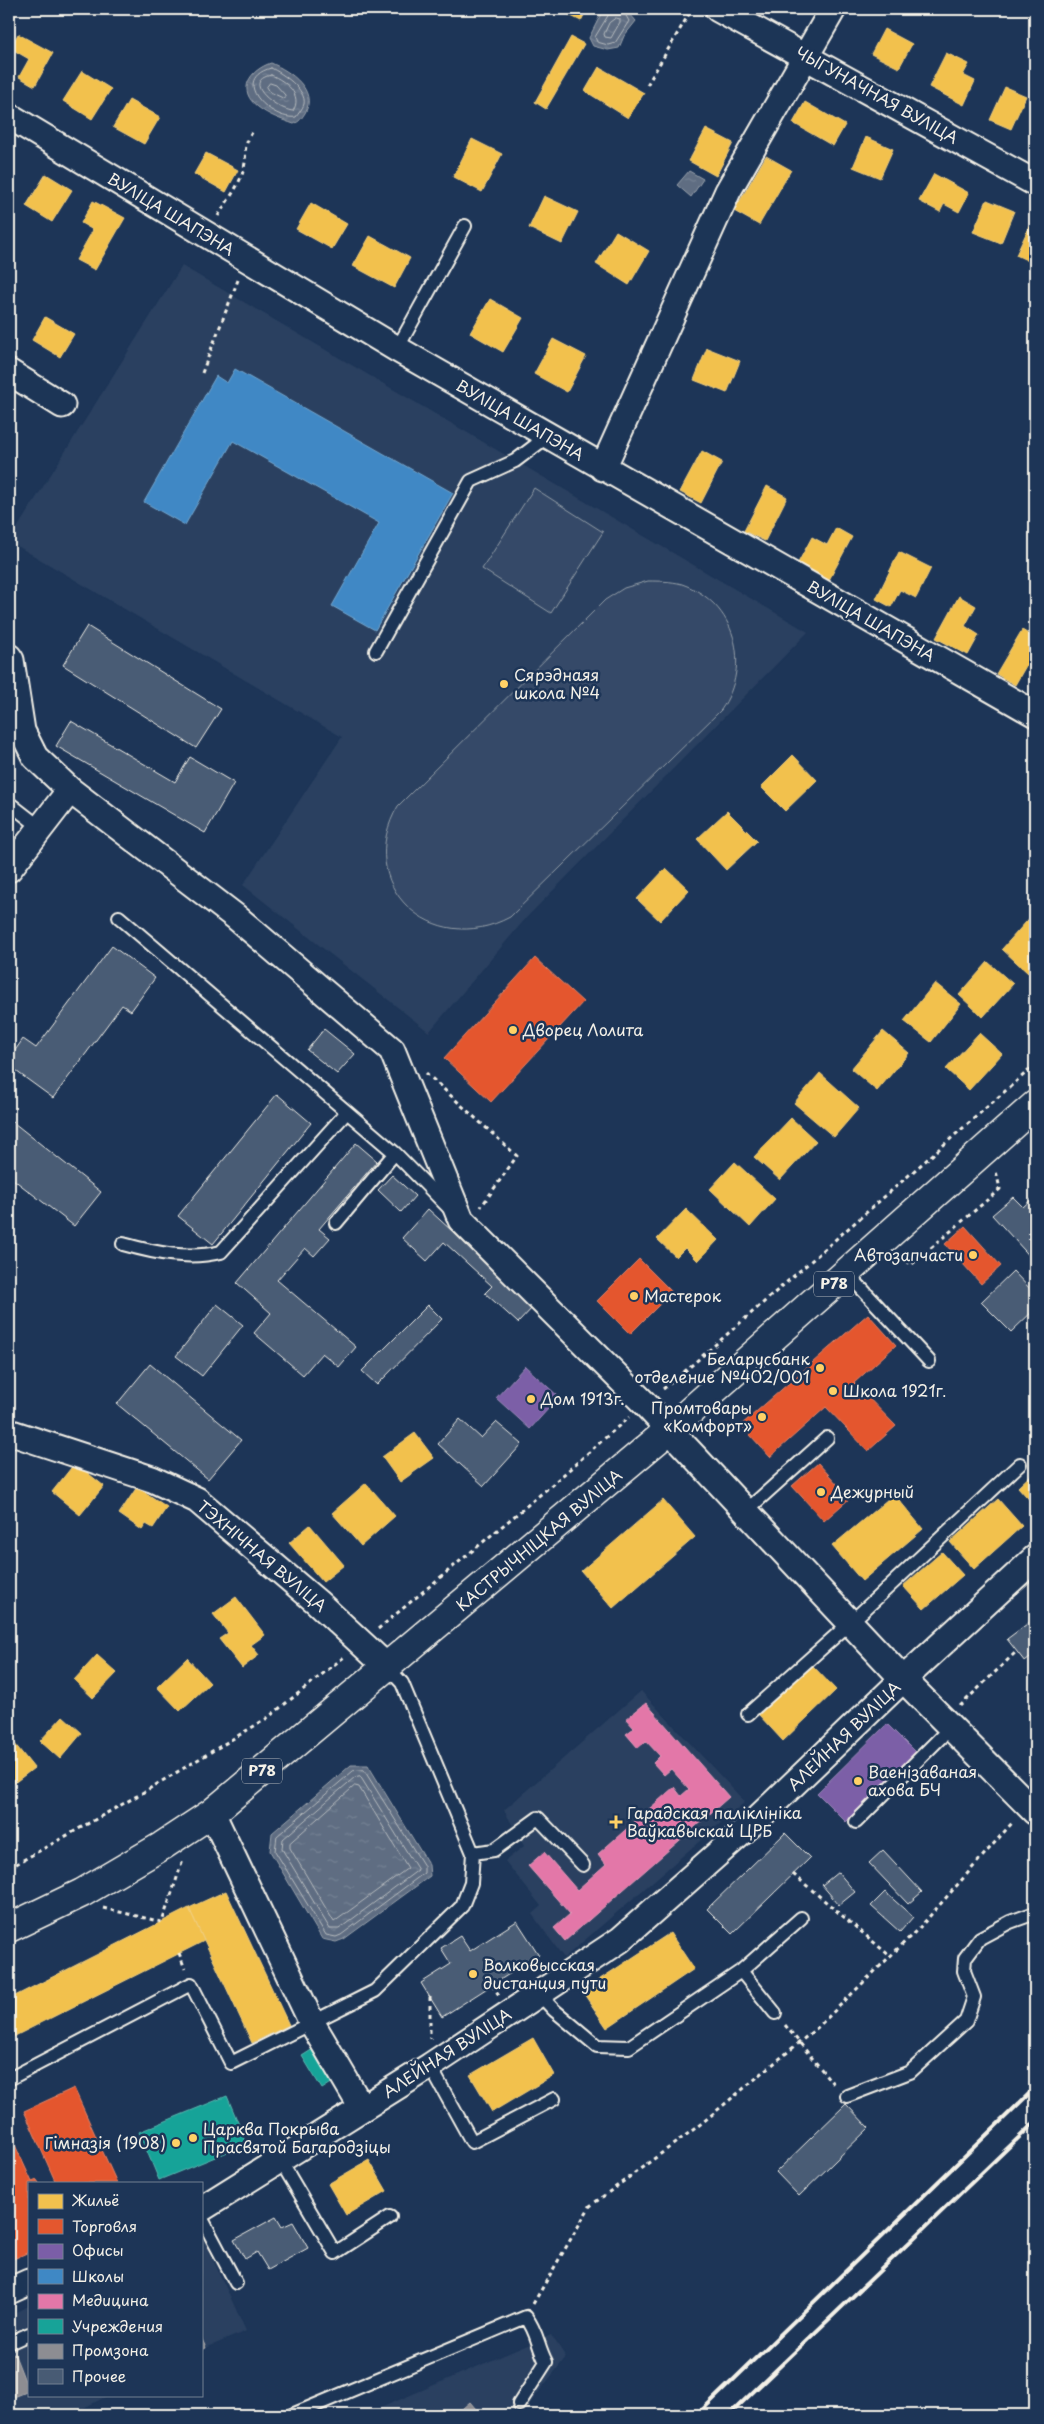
<svg xmlns="http://www.w3.org/2000/svg" width="1044" height="2424" font-family="'Playpen Sans',sans-serif">
<style>
.built{fill:#2a4060}
.green{fill:#354a67;stroke:#949ea8}
.water{fill:url(#water-ripples);stroke:#9aa2ab}
.homes{fill:#f2c14e;stroke:#f3cf7c}
.shops{fill:#e4572e;stroke:#e98566}
.offices{fill:#7b5ea7;stroke:#9f8aba}
.schools{fill:#3f88c5;stroke:#75a8d0}
.health{fill:#e377a8;stroke:#e89cbb}
.public{fill:#17a398;stroke:#59bab0}
.industry{fill:#8d8d92;stroke:#acabac}
.lines{fill:none;stroke-linecap:round;stroke-linejoin:round}
.shore{stroke:#b8bcbf;stroke-width:1}
.building{fill:#485b74;stroke:#f4f1e8}
.service-casing{stroke:#f4f1e8;stroke-width:16}
.minor-casing{stroke:#f4f1e8;stroke-width:29}
.primary-casing{stroke:#f4f1e8;stroke-width:31}
.path{stroke:#f4f1e8;stroke-width:3;stroke-dasharray:4 4;stroke-linecap:butt}
.service{stroke:#1d3557;stroke-width:12}
.minor{stroke:#1d3557;stroke-width:25}
.primary{stroke:#1d3557;stroke-width:28}
.rail{stroke:#f4f1e8;stroke-width:4}
.poi-dot{fill:#ffd166;stroke:#1d3557;stroke-width:2}
.labels{text-anchor:middle;stroke-width:5;stroke-linejoin:round;paint-order:stroke}
.shield{fill:#1d3557;stroke:#b4b9bc;stroke-width:1}
.shield-label{font-size:15px;font-weight:bold;fill:#f4f1e8}
.street-label{font-size:16px;fill:#f4f1e8;stroke:#1d3557}
.poi-label{font-size:16px;fill:#f4f1e8;stroke:#1d3557;text-anchor:start}
</style>
<defs>
<pattern id="water-ripples" width="26" height="14" patternUnits="userSpaceOnUse" patternTransform="scale(1.25)"><rect width="26" height="14" fill="#5e6d82"/><path d="M2 4q2-2 4 0t4 0M15 11q2-2 4 0t4 0" fill="none" stroke="#768294"/></pattern>
</defs>
<rect width="100%" height="100%" fill="#1d3557"/>
<filter id="ink" filterUnits="userSpaceOnUse"><feTurbulence type="fractalNoise" baseFrequency=".02" numOctaves="2"/><feDisplacementMap in="SourceGraphic" scale="10" xChannelSelector="R" yChannelSelector="G"/><feConvolveMatrix kernelMatrix="1 2 1 2 8 2 1 2 1" color-interpolation-filters="sRGB"/></filter>
<g filter="url(#ink)">
<path class="built" d="M 182,266 L 808,632 L 526,918 L 429,1032 L 243,885 L 342,737 L 9,541 Z
M 641,1691 L 745,1802 L 564,1958 L 532,1914 L 541,1906 L 505,1861 L 524,1846 L 504,1810 Z
M 201,2234 L 246,2331 L 201,2350 Z
M 29,2306 L 29,2395 L 109,2395 L 70,2415 L 9,2415 L 9,2315 Z
M 551,2335 L 566,2357 L 521,2415 L 364,2415 Z"/>
<path class="green" d="M 534,488 L 603,532 L 551,613 L 482,569 Z
M 648,581 C 659,581 671,581 682,584 C 736,603 752,665 721,710 L 510,917 C 432,959 352,884 398,806 L 605,600 L 624,588 Z"/>
<path class="water" d="M 611,9 C 624,9 628,11 636,21 L 624,36 L 619,48 L 608,50 L 593,46 L 589,38 L 601,14 Z
M 271,63 C 290,71 318,90 305,113 C 301,119 300,121 294,124 C 282,120 268,115 258,107 C 236,90 250,70 271,63 Z
M 689,171 L 703,179 L 691,197 L 677,185 Z
M 351,1765 L 368,1765 L 429,1865 L 430,1876 L 344,1939 L 336,1942 L 322,1939 L 270,1851 L 272,1833 Z"/>
<path class="homes" d="M 434,9 L 448,9 L 446,14 Z
M 567,9 L 587,9 L 581,21 L 565,13 Z
M 792,9 L 804,9 L 801,15 Z
M 884,29 L 912,44 L 899,68 L 871,54 Z
M 18,34 L 53,53 L 35,86 L 19,77 L 29,59 L 10,48 Z
M 571,37 L 584,44 L 546,109 L 535,102 Z
M 946,53 L 969,64 L 963,75 L 975,81 L 964,105 L 929,87 Z
M 599,67 L 644,93 L 628,118 L 585,91 Z
M 82,71 L 111,89 L 92,119 L 63,101 Z
M 1005,87 L 1026,96 L 1011,129 L 990,120 Z
M 129,100 L 160,117 L 144,144 L 113,127 Z
M 805,102 L 845,125 L 833,146 L 793,123 Z
M 706,129 L 733,143 L 716,176 L 689,161 Z
M 866,137 L 893,149 L 880,178 L 853,167 Z
M 472,139 L 502,154 L 482,192 L 453,177 Z
M 206,153 L 238,170 L 226,192 L 194,174 Z
M 766,156 L 791,170 L 759,225 L 734,211 Z
M 46,174 L 72,190 L 52,222 L 26,206 Z
M 934,174 L 969,193 L 959,212 L 944,204 L 940,212 L 919,201 Z
M 544,196 L 578,212 L 562,244 L 529,228 Z
M 987,200 L 1014,211 L 1001,243 L 973,232 Z
M 93,201 L 125,218 L 95,270 L 76,260 L 93,230 L 81,223 Z
M 311,203 L 347,224 L 332,249 L 296,229 Z
M 1030,225 L 1035,227 L 1035,264 L 1016,255 Z
M 616,231 L 649,251 L 629,285 L 596,264 Z
M 370,236 L 410,258 L 394,288 L 353,266 Z
M 490,299 L 523,318 L 503,352 L 470,333 Z
M 45,317 L 74,334 L 60,357 L 32,340 Z
M 553,339 L 586,356 L 567,392 L 534,374 Z
M 707,348 L 740,361 L 727,393 L 694,380 Z
M 702,451 L 722,462 L 701,503 L 680,492 Z
M 767,486 L 787,497 L 765,541 L 744,531 Z
M 836,528 L 852,537 L 829,580 L 798,563 L 812,537 L 827,545 Z
M 899,552 L 931,568 L 916,598 L 900,590 L 891,607 L 876,599 Z
M 959,596 L 976,606 L 965,626 L 979,635 L 968,655 L 936,638 Z
M 1022,630 L 1035,638 L 1035,650 L 1015,685 L 996,674 Z
M 793,755 L 817,780 L 785,811 L 761,787 Z
M 727,811 L 757,841 L 726,870 L 697,839 Z
M 666,868 L 689,890 L 660,921 L 637,899 Z
M 1035,912 L 1035,965 L 1028,973 L 1002,949 Z
M 988,962 L 1013,984 L 983,1017 L 959,995 Z
M 935,983 L 961,1004 L 931,1042 L 904,1021 Z
M 883,1031 L 909,1053 L 877,1091 L 851,1069 Z
M 979,1033 L 1002,1054 L 969,1090 L 946,1069 Z
M 820,1073 L 859,1108 L 834,1137 L 794,1103 Z
M 791,1118 L 816,1141 L 780,1180 L 754,1157 Z
M 735,1162 L 775,1199 L 750,1227 L 710,1189 Z
M 686,1209 L 718,1240 L 698,1261 L 685,1248 L 676,1257 L 657,1239 Z
M 415,1433 L 434,1458 L 400,1482 L 382,1457 Z
M 75,1463 L 104,1486 L 80,1515 L 52,1492 Z
M 1035,1471 L 1035,1506 L 1018,1487 Z
M 366,1483 L 395,1516 L 361,1546 L 332,1513 Z
M 137,1487 L 167,1507 L 153,1528 L 146,1524 L 142,1530 L 119,1514 Z
M 894,1494 L 923,1529 L 862,1581 L 832,1546 Z
M 998,1499 L 1022,1526 L 974,1569 L 950,1542 Z
M 663,1500 L 695,1537 L 613,1608 L 581,1571 Z
M 310,1525 L 344,1565 L 323,1582 L 289,1543 Z
M 942,1552 L 963,1575 L 924,1609 L 903,1586 Z
M 236,1597 L 265,1635 L 251,1645 L 259,1655 L 242,1668 L 219,1639 L 228,1633 L 213,1614 Z
M 97,1655 L 117,1673 L 93,1698 L 74,1680 Z
M 187,1658 L 210,1683 L 180,1711 L 157,1687 Z
M 812,1665 L 836,1690 L 783,1741 L 759,1715 Z
M 63,1716 L 82,1733 L 60,1759 L 40,1741 Z
M 14,1743 L 34,1768 L 9,1787 L 9,1747 Z
M 226,1891 L 289,2025 L 252,2043 L 189,1908 Z
M 189,1908 L 204,1941 L 9,2039 L 9,1999 Z
M 670,1933 L 694,1969 L 607,2028 L 582,1991 Z
M 533,2038 L 554,2075 L 492,2112 L 470,2075 Z
M 369,2160 L 387,2191 L 346,2215 L 328,2184 Z"/>
<path class="shops" d="M 535,958 L 583,1002 L 491,1102 L 444,1058 Z
M 965,1226 L 1001,1266 L 981,1284 L 945,1244 Z
M 639,1259 L 672,1292 L 630,1334 L 597,1301 Z
M 868,1314 L 896,1345 L 854,1383 L 896,1426 L 868,1451 L 826,1407 L 770,1457 L 741,1425 Z
M 818,1463 L 850,1498 L 824,1521 L 792,1486 Z
M 74,2088 L 117,2183 L 56,2183 L 24,2111 Z
M 9,2132 L 32,2182 L 37,2180 L 39,2183 L 29,2183 L 29,2252 L 9,2261 Z"/>
<path class="offices" d="M 525,1366 L 559,1397 L 530,1429 L 496,1398 Z
M 887,1724 L 916,1753 L 846,1822 L 817,1793 Z"/>
<path class="schools" d="M 235,369 L 453,493 L 375,630 L 332,606 L 379,523 L 233,441 L 185,525 L 144,502 L 216,376 L 227,383 Z"/>
<path class="health" d="M 646,1703 L 729,1797 L 565,1941 L 554,1928 L 570,1914 L 528,1866 L 544,1852 L 577,1890 L 606,1864 L 598,1854 L 674,1787 L 681,1796 L 689,1789 L 671,1769 L 664,1775 L 653,1763 L 660,1756 L 646,1741 L 638,1748 L 626,1734 L 634,1728 L 626,1719 Z"/>
<path class="public" d="M 316,2047 L 336,2080 L 322,2089 L 302,2056 Z
M 227,2096 L 247,2144 L 159,2180 L 139,2132 Z"/>
<path class="industry" d="M 201,2337 L 206,2348 L 201,2350 Z
M 14,2353 L 29,2391 L 9,2399 L 9,2355 Z
M 470,2402 L 481,2415 L 455,2415 Z"/>
<g class="lines">
<path class="shore" d="M 612,9 L 595,37 L 597,42 L 608,45 L 615,43 L 629,21 L 622,9
M 616,18 L 620,19 L 620,22 L 611,38 L 605,37 L 604,34 L 609,23 Z
M 271,68 C 282,73 307,90 304,104 C 303,108 298,114 296,117 C 272,121 228,80 271,68 Z
M 271,75 C 286,81 303,95 293,111 C 278,110 239,82 271,75 Z
M 270,83 L 276,85 L 285,95 L 285,99 L 270,92 L 267,87 Z
M 364,1770 L 424,1866 L 424,1873 L 341,1935 L 336,1937 L 326,1935 L 275,1851 L 277,1836 L 353,1771 Z
M 360,1776 L 418,1870 L 339,1929 L 330,1929 L 282,1849 L 283,1839 L 355,1777 Z
M 355,1786 L 359,1787 L 408,1868 L 334,1922 L 290,1848 L 290,1843 Z"/>
</g>
<path class="building" d="M 87,626 L 221,709 L 196,748 L 63,665 Z
M 71,721 L 175,782 L 190,757 L 234,783 L 205,833 L 56,746 Z
M 112,946 L 155,978 L 131,1011 L 122,1005 L 53,1098 L 9,1066 L 9,1059 L 23,1039 L 36,1048 Z
M 324,1029 L 355,1054 L 337,1074 L 307,1050 Z
M 277,1094 L 311,1123 L 213,1244 L 178,1216 Z
M 9,1119 L 101,1192 L 74,1226 L 9,1176 Z
M 356,1143 L 377,1161 L 319,1229 L 330,1238 L 314,1256 L 305,1248 L 277,1280 L 356,1347 L 339,1367 L 322,1353 L 303,1375 L 254,1333 L 271,1313 L 237,1283 Z
M 392,1175 L 415,1196 L 401,1212 L 378,1190 Z
M 1035,1196 L 1035,1262 L 992,1215 L 1013,1197 L 1023,1207 Z
M 428,1209 L 534,1306 L 518,1323 L 485,1293 L 492,1286 L 444,1242 L 427,1261 L 402,1238 Z
M 1013,1271 L 1035,1294 L 1035,1309 L 1011,1332 L 981,1302 Z
M 217,1304 L 243,1325 L 202,1376 L 176,1356 Z
M 428,1305 L 442,1319 L 377,1385 L 362,1371 Z
M 150,1364 L 241,1440 L 208,1479 L 117,1404 Z
M 460,1419 L 481,1438 L 496,1422 L 522,1444 L 484,1486 L 438,1444 Z
M 1035,1618 L 1035,1654 L 1025,1662 L 1007,1639 Z
M 785,1833 L 810,1858 L 732,1934 L 707,1909 Z
M 883,1850 L 922,1892 L 908,1904 L 869,1863 Z
M 838,1872 L 855,1892 L 839,1905 L 822,1885 Z
M 885,1892 L 913,1917 L 900,1932 L 871,1906 Z
M 517,1921 L 539,1955 L 442,2017 L 421,1983 L 451,1964 L 441,1948 L 460,1936 L 470,1951 Z
M 846,2104 L 869,2128 L 799,2196 L 776,2172 Z
M 276,2217 L 282,2227 L 293,2222 L 308,2248 L 268,2270 L 257,2252 L 245,2259 L 234,2240 Z"/>
<g class="lines">
<defs>
<path id="service" d="M 397,349 L 465,226
M 376,651 L 471,481 L 515,461 L 548,436
M 9,803 L 41,828
M 119,917 L 395,1153 L 449,1208
M 336,1223 L 395,1153
M 123,1244 C 155,1253 188,1260 221,1252 L 347,1112
M 847,1273 L 929,1361
M 746,1511 L 827,1438
M 748,1714 L 850,1623 L 1020,1464
M 856,1822 L 951,1727
M 473,1853 L 494,1850 L 538,1818 L 583,1865
M 741,1971 L 775,2013
M 539,1994 L 554,2010 L 597,2046 L 629,2047 L 741,1971 L 801,1918
M 430,2066 L 472,2142 L 554,2099
M 9,2079 L 191,1984 L 231,2063 L 375,1991 L 462,1906 L 471,1883 L 473,1853 L 402,1683 L 386,1666
M 847,2096 L 910,2072 L 966,2021 L 974,1997 L 964,1971 L 965,1958 L 980,1938 L 1010,1922 L 1035,1913
M 280,2160 L 335,2253 L 390,2217
M 201,2217 L 236,2283
M 9,2343 L 29,2334
M 292,2415 L 526,2317 C 538,2333 537,2345 546,2362 L 519,2404"/>
<path id="minor" d="M 718,9 L 1035,183
M 9,116 L 397,349 L 1035,714
M 9,372 L 62,405
M 603,468 L 728,191 L 833,9
M 9,657 L 11,660 L 22,731 L 35,757 L 70,790 L 236,917 L 392,1050 L 461,1220 L 645,1404 L 903,1679 L 1035,1812
M 9,869 L 70,790
M 9,1432 L 152,1479 L 197,1500 L 317,1602 L 386,1666
M 212,1813 L 312,2023 L 362,2108
M 201,2209 L 430,2066 L 620,1940 L 756,1820 L 897,1685 L 1035,1558
M 9,2291 L 29,2282"/>
<path id="primary" d="M 9,1928 L 82,1893 L 162,1846 L 212,1813 L 669,1430 L 1035,1105"/>
</defs>
<use href="#service" class="service-casing"/>
<use href="#minor" class="minor-casing"/>
<use href="#primary" class="primary-casing"/>
<path class="path" d="M 647,85 L 692,9
M 218,216 C 227,201 240,185 244,168 C 248,149 241,150 253,131
M 202,373 L 238,280
M 426,1073 L 517,1156 L 481,1207
M 901,1255 L 911,1265 L 1000,1189 L 996,1171
M 684,1372 L 1035,1065
M 663,1389 L 684,1372 L 692,1380
M 378,1629 L 547,1489 L 629,1417
M 960,1706 L 1017,1651
M 9,1868 L 137,1796 L 266,1719 L 344,1657
M 793,1874 L 890,1956
M 103,1908 L 162,1922 L 183,1860
M 179,1953 L 185,1969
M 492,1985 L 499,1995
M 430,1997 L 430,2039
M 785,2025 L 835,2086
M 533,2304 L 590,2206 L 697,2127 L 818,2027 L 920,1927 L 1013,1822"/>
<use href="#service" class="service"/>
<use href="#minor" class="minor"/>
<use href="#primary" class="primary"/>
<path class="rail" d="M 697,2415 L 1035,2088
M 729,2415 L 1035,2122"/>
</g>
</g>
<g class="poi-dot">
<circle cx="504" cy="684" r="5"/>
<circle cx="513" cy="1030" r="5"/>
<circle cx="973" cy="1255" r="5"/>
<circle cx="634" cy="1296" r="5"/>
<circle cx="820" cy="1368" r="5"/>
<circle cx="833" cy="1391" r="5"/>
<circle cx="531" cy="1399" r="5"/>
<circle cx="762" cy="1417" r="5"/>
<circle cx="821" cy="1492" r="5"/>
<circle cx="858" cy="1781" r="5"/>
<path d="M613.5 1814.5h5v5h5v5h-5v5h-5v-5h-5v-5h5z"/>
<circle cx="473" cy="1974" r="5"/>
<circle cx="193" cy="2138" r="5"/>
<circle cx="176" cy="2143" r="5"/>
</g>
<g class="labels">
<g class="shield">
<rect x="814" y="1271.5" width="40" height="25" rx="4"/>
<rect x="242" y="1758.5" width="40" height="25" rx="4"/>
</g>
<g class="shield-label">
<text x="834" y="1289">Р78</text>
<text x="262" y="1776">Р78</text>
</g>
<g class="street-label">
<text transform="translate(877 95) rotate(29)" y="6">ЧЫГУНАЧНАЯ ВУЛІЦА</text>
<text transform="translate(171 214) rotate(31)" y="6">ВУЛІЦА ШАПЭНА</text>
<text transform="translate(520 420) rotate(30)" y="6">ВУЛІЦА ШАПЭНА</text>
<text transform="translate(871 621) rotate(30)" y="6">ВУЛІЦА ШАПЭНА</text>
<text transform="translate(539 1540) rotate(-40)" y="6">КАСТРЫЧНІЦКАЯ ВУЛІЦА</text>
<text transform="translate(262 1556) rotate(40)" y="6">ТЭХНІЧНАЯ ВУЛІЦА</text>
<text transform="translate(844 1736) rotate(-44)" y="6">АЛЕЙНАЯ ВУЛІЦА</text>
<text transform="translate(447 2053) rotate(-33)" y="6">АЛЕЙНАЯ ВУЛІЦА</text>
</g>
<g class="poi-label">
<text x="514" y="681">Сярэднаяя<tspan x="514" dy="18">школа №4</tspan></text>
<text x="523" y="1036">Дворец Лолита</text>
<text x="963" y="1261" text-anchor="end">Автозапчасти</text>
<text x="644" y="1302">Мастерок</text>
<text x="810" y="1365" text-anchor="end">Беларусбанк<tspan x="810" dy="18">отделение №402/001</tspan></text>
<text x="843" y="1397">Школа 1921г.</text>
<text x="541" y="1405">Дом 1913г.</text>
<text x="752" y="1414" text-anchor="end">Промтовары<tspan x="752" dy="18">«Комфорт»</tspan></text>
<text x="831" y="1498">Дежурный</text>
<text x="868" y="1778">Ваенізаваная<tspan x="868" dy="18">ахова БЧ</tspan></text>
<text x="627" y="1819">Гарадская паліклініка<tspan x="627" dy="18">Ваўкавыскай ЦРБ</tspan></text>
<text x="483" y="1971">Волковысская<tspan x="483" dy="18">дистанция пути</tspan></text>
<text x="203" y="2135">Царква Покрыва<tspan x="203" dy="18">Прасвятой Багародзіцы</tspan></text>
<text x="166" y="2149" text-anchor="end">Гімназія (1908)</text>
</g>
</g>
<rect width="1044" height="2424" fill="none" stroke="#1d3557" stroke-width="30"/>
<rect x="15" y="15" width="1014" height="2394" fill="none" stroke="#f4f1e8" stroke-width="2" filter="url(#ink)"/>
<rect x="28" y="2182" width="175" height="215" fill="#1d3557" stroke="#738091"/>
<rect x="38" y="2194" width="25" height="15" fill="#f2c14e" stroke="#738091"/>
<text x="72" y="2206" font-size="15" fill="#f4f1e8">Жильё</text>
<rect x="38" y="2219" width="25" height="15" fill="#e4572e" stroke="#738091"/>
<text x="72" y="2232" font-size="15" fill="#f4f1e8">Торговля</text>
<rect x="38" y="2244" width="25" height="15" fill="#7b5ea7" stroke="#738091"/>
<text x="72" y="2256" font-size="15" fill="#f4f1e8">Офисы</text>
<rect x="38" y="2269" width="25" height="15" fill="#3f88c5" stroke="#738091"/>
<text x="72" y="2282" font-size="15" fill="#f4f1e8">Школы</text>
<rect x="38" y="2294" width="25" height="15" fill="#e377a8" stroke="#738091"/>
<text x="72" y="2306" font-size="15" fill="#f4f1e8">Медицина</text>
<rect x="38" y="2319" width="25" height="15" fill="#17a398" stroke="#738091"/>
<text x="72" y="2332" font-size="15" fill="#f4f1e8">Учреждения</text>
<rect x="38" y="2344" width="25" height="15" fill="#8d8d92" stroke="#738091"/>
<text x="72" y="2356" font-size="15" fill="#f4f1e8">Промзона</text>
<rect x="38" y="2369" width="25" height="15" fill="#485b74" stroke="#738091"/>
<text x="72" y="2382" font-size="15" fill="#f4f1e8">Прочее</text>
</svg>
